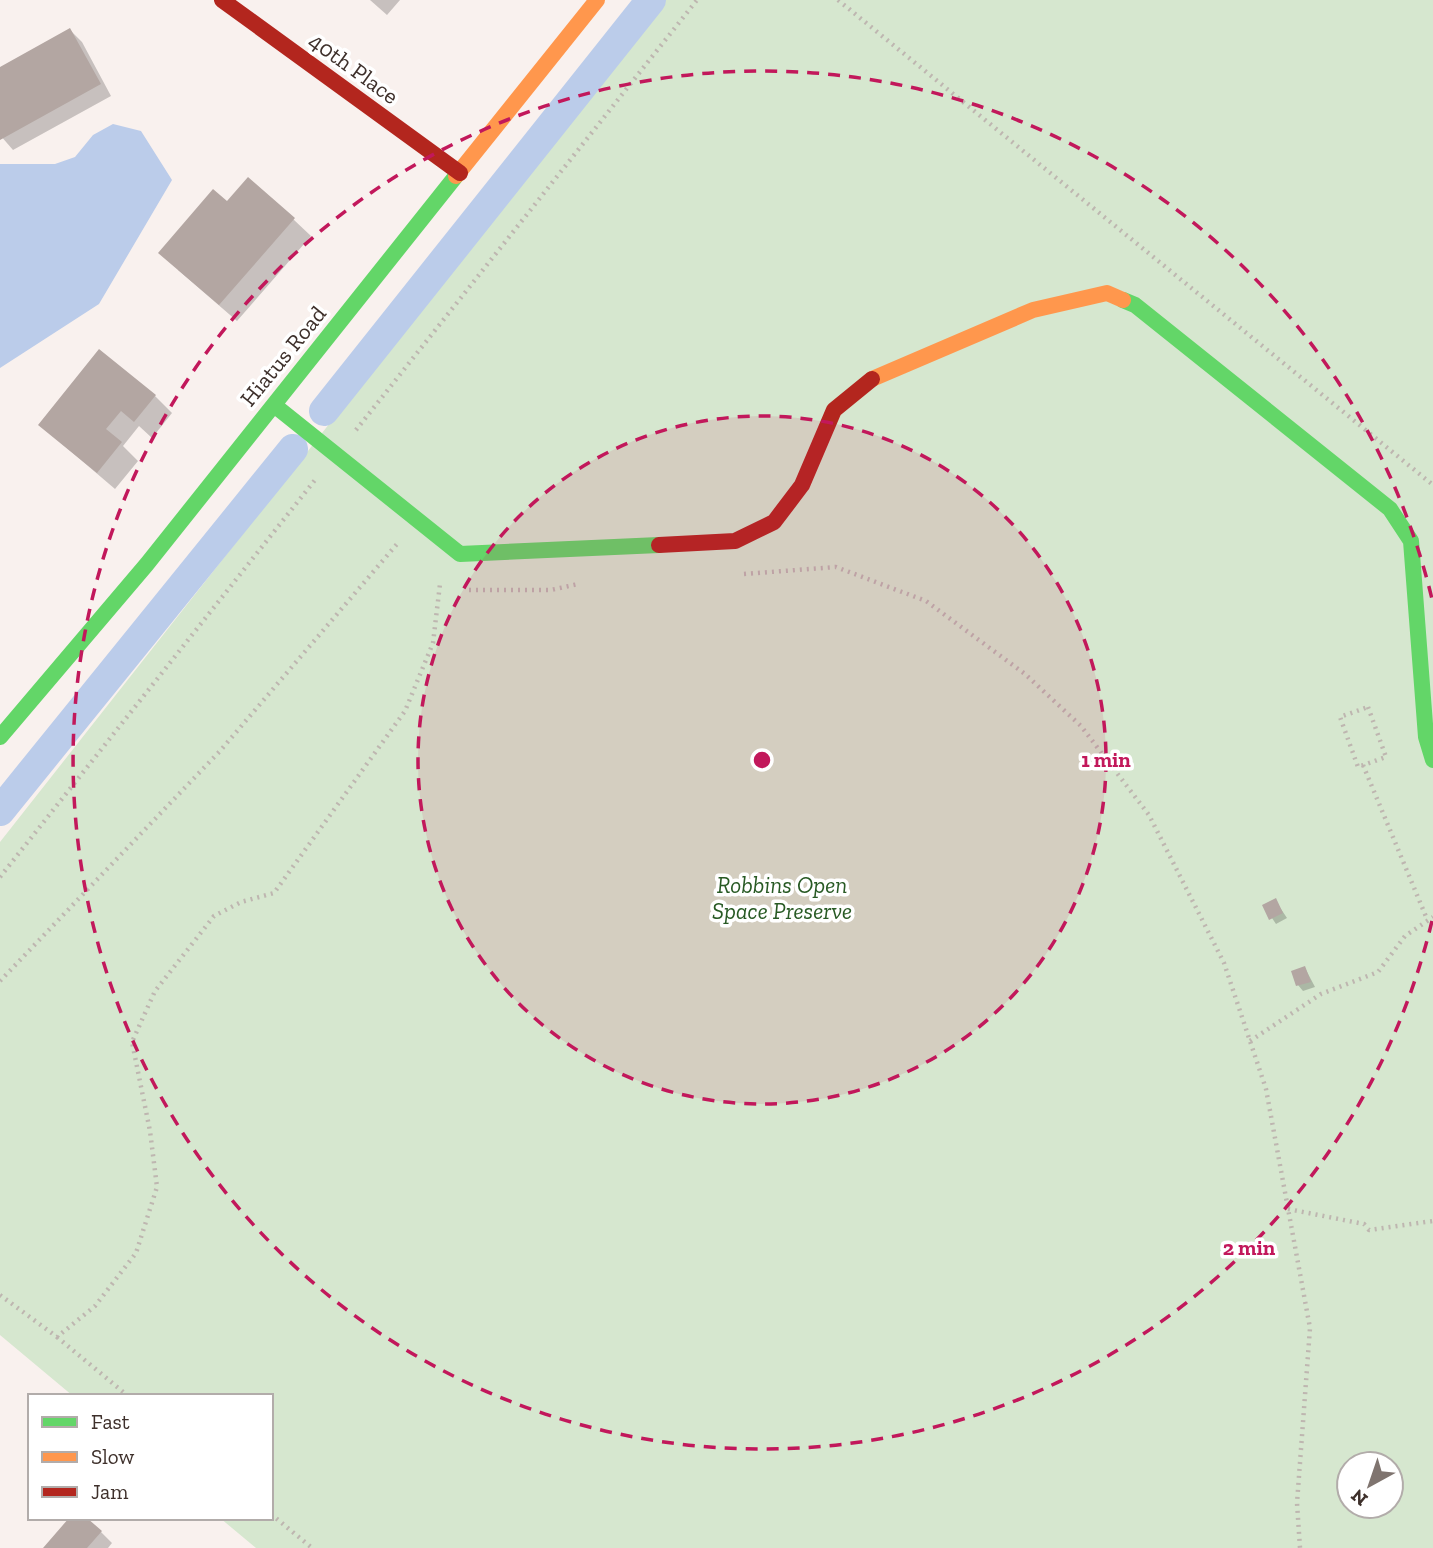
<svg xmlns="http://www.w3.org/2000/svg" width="1433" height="1548" font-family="'Zilla Slab',serif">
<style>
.green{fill:#d6e7cf;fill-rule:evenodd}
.water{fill:#bbccea}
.shadow{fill:#0003}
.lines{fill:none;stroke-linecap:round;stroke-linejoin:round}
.canal{stroke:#bbccea;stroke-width:30}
.building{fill:#b3a6a2}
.path{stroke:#beb6b0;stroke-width:4.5;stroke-dasharray:2 5;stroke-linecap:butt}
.fast{stroke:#63d668;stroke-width:16}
.slow{stroke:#ff974d;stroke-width:16}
.jam{stroke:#b3261e;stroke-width:16}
.ring{fill:none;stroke:#c2185b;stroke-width:3.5;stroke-dasharray:12 9}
.labels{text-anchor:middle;stroke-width:7;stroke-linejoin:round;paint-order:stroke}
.street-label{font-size:23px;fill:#3e302b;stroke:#fff}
.park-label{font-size:23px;font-style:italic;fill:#285a24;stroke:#fff}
.centre{fill:#c2185b;stroke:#fff;stroke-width:3.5}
.ring-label{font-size:21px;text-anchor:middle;font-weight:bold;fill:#c2185b;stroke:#fff;stroke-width:7;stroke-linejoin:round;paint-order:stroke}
</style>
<rect width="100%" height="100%" fill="#f9f1ee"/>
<path class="green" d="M 663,0 L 1433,0 L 1433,1548 L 256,1548 L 220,1518 L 271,1518 L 271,1396 L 73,1396 L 0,1335 L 0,842 ZM 1349,1464 L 1391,1464 L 1391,1506 L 1349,1506 Z"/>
<path class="water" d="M 113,124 L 141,131 L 172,180 L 99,304 L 0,368 L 0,164 L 55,164 L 75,157 L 93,135 Z"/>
<path class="shadow" d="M 370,0 L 400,0 L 387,15 Z
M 70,30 L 82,42 L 111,96 L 13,150 L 0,135 L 0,69 Z
M 228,204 L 293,219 L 311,236 L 237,321 L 178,270 Z
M 155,396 L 172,413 L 152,438 L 139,426 L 123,446 L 138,461 L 115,489 L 40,425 Z
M 1275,900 L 1287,918 L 1276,924 L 1264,906 Z
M 1305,968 L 1315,987 L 1303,991 L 1298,985 Z
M 101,1532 L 112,1543 L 108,1548 L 45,1548 Z"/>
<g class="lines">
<path class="canal" d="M 324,411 L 651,0
M 0,811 L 293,449"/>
</g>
<path class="building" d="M 70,28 L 101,84 L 0,140 L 0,67 Z
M 248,177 L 295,218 L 219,305 L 158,253 L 213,189 L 227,201 Z
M 99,349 L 156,395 L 134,422 L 121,411 L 106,429 L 122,442 L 97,473 L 38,425 Z
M 1276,898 L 1283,913 L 1269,920 L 1262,905 Z
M 1305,966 L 1311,982 L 1296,986 L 1291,971 Z
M 69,1518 L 87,1518 L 102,1531 L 87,1548 L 43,1548 Z"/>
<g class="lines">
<path class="path" d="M 838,0 L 1433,485
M 356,430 L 697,0
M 744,574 L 836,567 L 926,601 L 1025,674 L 1081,726 L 1149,815 L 1224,963 L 1266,1089 L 1310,1328 L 1297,1503 L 1300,1548
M 469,590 L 551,590 L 578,584
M 1368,707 L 1386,757 L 1358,767 L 1340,717 Z
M 1363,765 L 1427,919
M 0,877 L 315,480
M 0,981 L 220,751 L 397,544
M 1250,1041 L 1321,994 L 1378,972 L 1405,936 L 1433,917
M 1288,1209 L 1364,1224 L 1369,1230 L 1433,1221
M 0,1295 L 57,1337 L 95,1306 L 136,1253 L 157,1187 L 150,1131 L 132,1042 L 155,991 L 214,916 L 241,902 L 274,893 L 405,711 L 433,643 L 440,584 L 443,585
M 57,1337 L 128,1396
M 271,1514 L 312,1548"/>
<path class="fast" d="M 1123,300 L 1135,305 L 1390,509 L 1411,541 L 1426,737 L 1433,760
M 274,405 L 460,554 L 659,545
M 0,737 L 147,564 L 456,176"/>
<path class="slow" d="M 456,176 L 597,0
M 872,379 L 1033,310 L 1107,293 L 1123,300"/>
<path class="jam" d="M 222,0 L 460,173
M 659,545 L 735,541 L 774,522 L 802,485 L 834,410 L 872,379"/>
</g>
<circle cx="762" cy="760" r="344" fill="#c2185b" fill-opacity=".12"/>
<g class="ring">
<circle cx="762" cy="760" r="344"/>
<path d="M1432 921A689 689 0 1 1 1432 599"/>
</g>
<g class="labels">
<g class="street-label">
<text transform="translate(354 68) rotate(36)" y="8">40th Place</text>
<text transform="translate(283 356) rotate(-51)" y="8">Hiatus Road</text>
</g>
<g class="park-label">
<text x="782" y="893">Robbins Open<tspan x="782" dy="26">Space Preserve</tspan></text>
</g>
</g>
<circle cx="762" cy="760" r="10" class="centre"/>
<g class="ring-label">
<text x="1106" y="767">1 min</text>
<text x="1249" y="1255">2 min</text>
</g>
<rect x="28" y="1394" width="245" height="126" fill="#ffffff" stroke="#b2acaa" stroke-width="2"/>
<rect x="42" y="1417" width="35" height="10" fill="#63d668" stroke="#b2acaa" stroke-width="2"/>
<text x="91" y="1429" font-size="21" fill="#3e302b">Fast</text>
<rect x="42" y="1452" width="35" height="10" fill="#ff974d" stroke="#b2acaa" stroke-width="2"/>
<text x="91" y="1464" font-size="21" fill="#3e302b">Slow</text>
<rect x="42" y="1487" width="35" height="10" fill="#b3261e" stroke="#b2acaa" stroke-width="2"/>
<text x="91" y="1499" font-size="21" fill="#3e302b">Jam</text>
<g transform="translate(1370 1485) rotate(220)"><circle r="33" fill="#ffffff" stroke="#b2acaa" stroke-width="2"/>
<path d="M0-5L12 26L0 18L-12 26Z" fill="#7f746f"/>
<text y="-10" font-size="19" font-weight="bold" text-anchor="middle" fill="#3e302b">N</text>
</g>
</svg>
